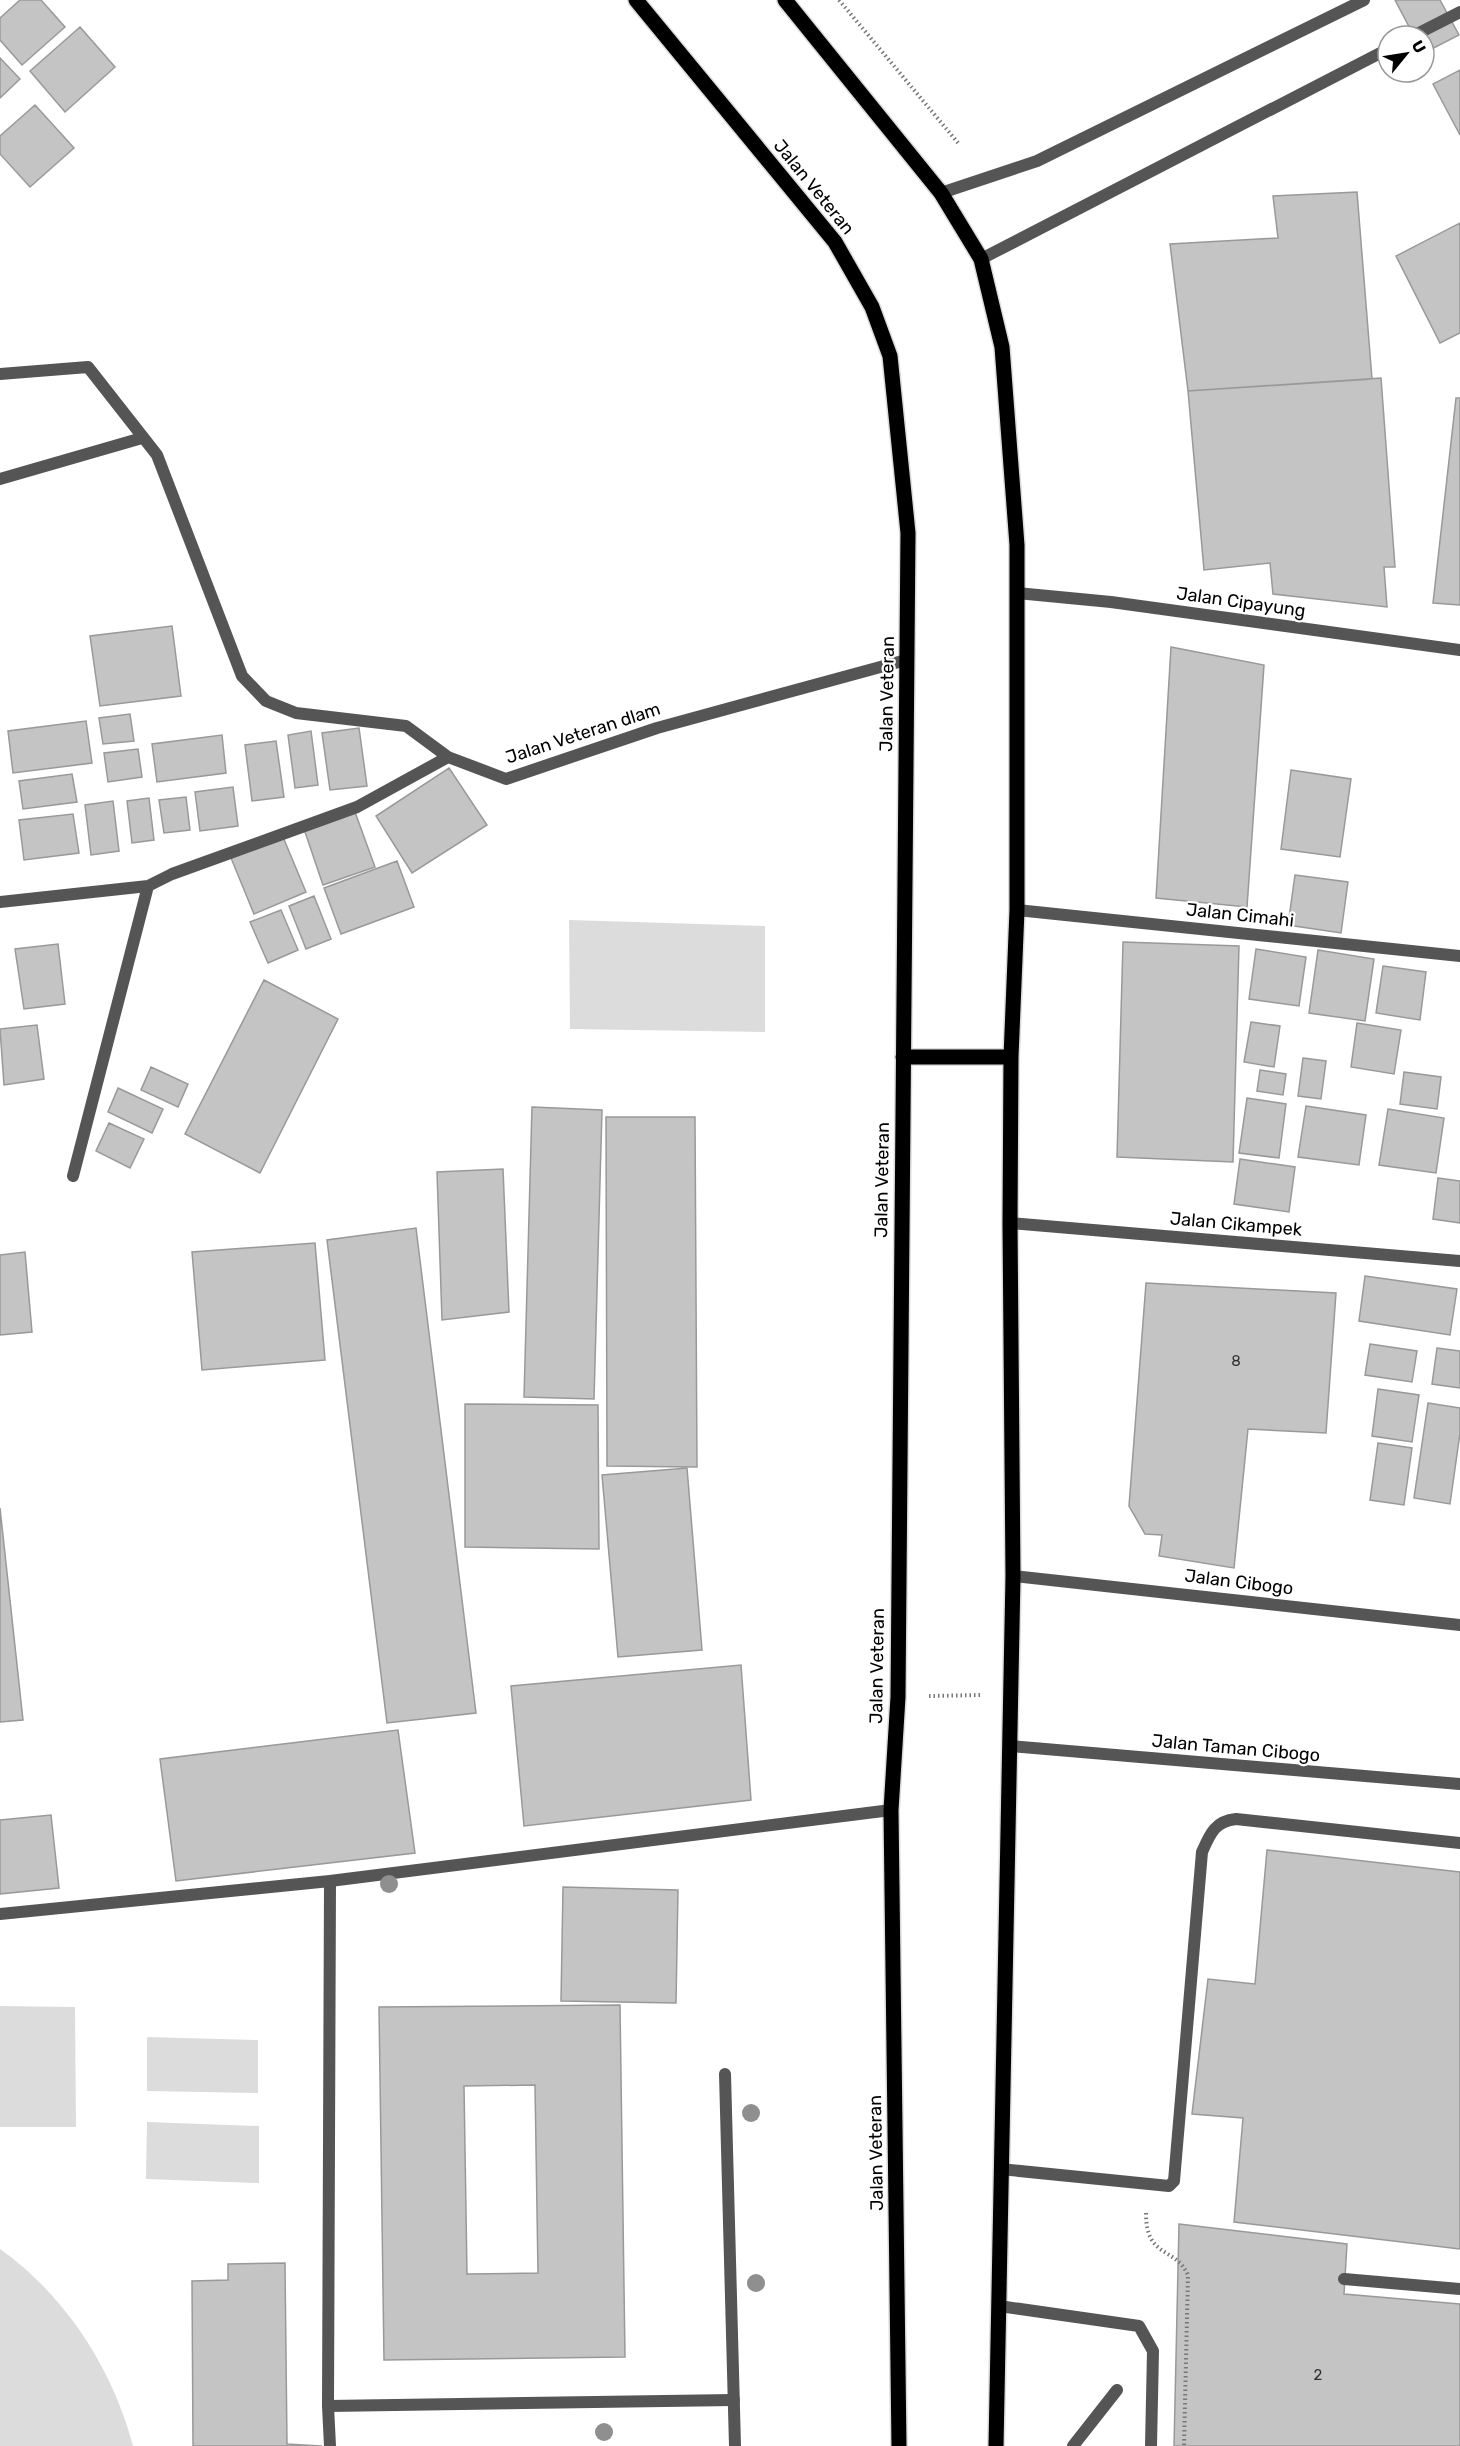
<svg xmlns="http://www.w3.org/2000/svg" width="1460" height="2446" font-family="Rubik,sans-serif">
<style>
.green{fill:#dcdcdc}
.building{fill:#c4c4c4;stroke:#999;stroke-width:1.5;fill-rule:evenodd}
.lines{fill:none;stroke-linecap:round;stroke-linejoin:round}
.primary-casing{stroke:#dbdbdb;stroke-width:18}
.path{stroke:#777;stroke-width:4;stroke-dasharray:1.5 3;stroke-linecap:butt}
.lane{stroke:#555;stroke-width:12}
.street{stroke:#555;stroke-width:12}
.primary{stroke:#000;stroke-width:15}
.tree{fill:#8f8f8f}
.labels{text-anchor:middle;stroke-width:4.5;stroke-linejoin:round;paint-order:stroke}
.number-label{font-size:15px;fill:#313131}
.street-label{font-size:18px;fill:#000;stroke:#fff}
</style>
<rect width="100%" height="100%" fill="#fff"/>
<path class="green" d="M 569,920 L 765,926 L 765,1032 L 570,1029 Z
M 0,2006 L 75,2007 L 76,2127 L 0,2127 Z
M 147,2037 L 258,2040 L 258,2093 L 147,2091 Z
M 147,2122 L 259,2126 L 259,2183 L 146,2179 Z
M 0,2249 C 65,2295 113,2369 133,2446 L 0,2446 Z"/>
<path class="building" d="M 20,0 L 41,0 L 65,27 L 22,65 L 0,40 L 0,18 Z
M 1395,0 L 1440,0 L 1459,35 L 1424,53 L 1424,36 L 1414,36 Z
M 80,27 L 115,67 L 65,112 L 30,71 Z
M 0,58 L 20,79 L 0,98 Z
M 1460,70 L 1460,135 L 1433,84 Z
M 35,105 L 74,148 L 30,187 L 0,154 L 0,136 Z
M 1357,192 L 1372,379 L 1188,391 L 1170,244 L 1278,238 L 1273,196 Z
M 1460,223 L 1460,333 L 1440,343 L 1396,256 Z
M 1381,378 L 1395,567 L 1384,567 L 1387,607 L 1273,594 L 1270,563 L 1204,570 L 1188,391 Z
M 1456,398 L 1460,398 L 1460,605 L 1433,603 Z
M 172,626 L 181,696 L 100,706 L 90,636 Z
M 1171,647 L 1264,665 L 1247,907 L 1156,898 Z
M 130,714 L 134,741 L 103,744 L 99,718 Z
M 86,721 L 92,763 L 13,773 L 8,731 Z
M 359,728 L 367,786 L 330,790 L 322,733 Z
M 311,731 L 318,785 L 295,788 L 288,735 Z
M 222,735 L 226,773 L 157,782 L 152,744 Z
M 276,741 L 284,797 L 252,801 L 245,745 Z
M 138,749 L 142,777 L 108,782 L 104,753 Z
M 449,768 L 487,825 L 412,873 L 376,816 Z
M 1291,770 L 1351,779 L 1340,857 L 1281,849 Z
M 72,774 L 77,802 L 23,809 L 19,781 Z
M 233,787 L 238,826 L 200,831 L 195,792 Z
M 186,797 L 190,830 L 164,833 L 159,800 Z
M 149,798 L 154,840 L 132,843 L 127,801 Z
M 113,801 L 119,851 L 91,855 L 85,805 Z
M 355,812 L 375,867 L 323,885 L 304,829 Z
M 73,814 L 79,853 L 24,860 L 19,820 Z
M 283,837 L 306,892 L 254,914 L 231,858 Z
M 397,861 L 414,907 L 341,934 L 324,888 Z
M 1295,875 L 1348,882 L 1341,933 L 1288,925 Z
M 314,896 L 331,939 L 306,949 L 289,906 Z
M 281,910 L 298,950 L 268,963 L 250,922 Z
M 1123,942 L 1239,946 L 1233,1162 L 1117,1157 Z
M 58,944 L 65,1004 L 24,1009 L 15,949 Z
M 1256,949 L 1306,957 L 1299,1006 L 1249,999 Z
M 1318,950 L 1374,959 L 1365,1021 L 1309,1013 Z
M 1383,966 L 1426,972 L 1420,1020 L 1376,1013 Z
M 264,980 L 338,1019 L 260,1173 L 185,1134 Z
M 1251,1022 L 1280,1026 L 1274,1067 L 1244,1062 Z
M 1357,1023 L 1401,1030 L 1394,1074 L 1351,1067 Z
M 37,1025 L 44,1079 L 4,1085 L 0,1029 Z
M 1303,1058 L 1326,1061 L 1321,1099 L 1298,1096 Z
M 151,1067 L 188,1084 L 178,1107 L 141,1090 Z
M 1260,1070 L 1286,1074 L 1283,1095 L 1257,1091 Z
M 1404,1072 L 1441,1077 L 1437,1109 L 1400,1104 Z
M 118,1088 L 163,1109 L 152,1133 L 108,1112 Z
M 1247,1098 L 1286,1104 L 1279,1158 L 1239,1153 Z
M 1306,1106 L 1366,1115 L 1359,1165 L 1298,1157 Z
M 532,1107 L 602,1110 L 594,1399 L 524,1397 Z
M 1388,1109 L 1444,1118 L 1436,1173 L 1379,1165 Z
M 606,1117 L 695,1117 L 697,1467 L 607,1466 Z
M 109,1123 L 144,1139 L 130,1168 L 96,1151 Z
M 1240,1159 L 1295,1167 L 1289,1212 L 1234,1204 Z
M 503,1169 L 509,1312 L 442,1320 L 437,1172 Z
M 1438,1178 L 1460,1181 L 1460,1223 L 1433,1219 Z
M 416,1228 L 476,1713 L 387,1723 L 327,1240 Z
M 315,1243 L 325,1360 L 202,1370 L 192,1252 Z
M 25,1252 L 32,1332 L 0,1335 L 0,1255 Z
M 1365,1276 L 1457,1289 L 1450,1335 L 1359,1321 Z
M 1146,1283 L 1336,1293 L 1326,1433 L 1248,1429 L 1234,1568 L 1159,1556 L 1162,1535 L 1145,1534 L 1129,1506 Z
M 1370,1344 L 1417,1351 L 1412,1382 L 1365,1375 Z
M 1437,1348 L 1460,1351 L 1460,1388 L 1432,1384 Z
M 1378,1389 L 1419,1395 L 1412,1442 L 1372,1436 Z
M 1428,1403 L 1460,1408 L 1460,1433 L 1450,1504 L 1414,1498 Z
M 465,1404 L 598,1405 L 599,1549 L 465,1547 Z
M 1378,1443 L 1412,1448 L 1404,1505 L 1370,1500 Z
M 687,1468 L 702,1650 L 618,1657 L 602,1475 Z
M 0,1508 L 23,1720 L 0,1722 Z
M 741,1665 L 751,1800 L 524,1826 L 511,1686 Z
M 398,1730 L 415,1853 L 176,1881 L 160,1759 Z
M 51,1815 L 59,1888 L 0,1894 L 0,1820 Z
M 1267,1850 L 1460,1872 L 1460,2249 L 1234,2222 L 1243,2118 L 1192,2114 L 1208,1979 L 1255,1984 Z
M 563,1887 L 678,1890 L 676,2003 L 561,2001 Z
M 620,2005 L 625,2357 L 384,2360 L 379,2007 ZM 535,2085 L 538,2273 L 467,2274 L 464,2086 Z
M 1179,2224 L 1347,2244 L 1344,2294 L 1460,2304 L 1460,2446 L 1174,2446 Z
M 285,2263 L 287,2444 L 322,2446 L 193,2446 L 192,2281 L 228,2280 L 228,2264 Z"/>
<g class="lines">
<defs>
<path id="primary" d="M 636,0 L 835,242 L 872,307 L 890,356 L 908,533 L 898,1697 L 891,1810 L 899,2446
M 785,0 L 941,193 L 981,259 L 1002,347 L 1017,545 L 1017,910 L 1011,1057 L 1010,1223 L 1013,1576 L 996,2446
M 903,1057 L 1011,1057"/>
</defs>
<use href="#primary" class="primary-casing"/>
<path class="path" d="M 839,0 L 959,144
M 929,1696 L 981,1695
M 1146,2213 C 1146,2259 1175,2246 1188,2275 L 1184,2446"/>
<path class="lane" d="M 1413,36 L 1460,12
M 941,193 L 1037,161 L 1364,0
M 981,259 L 1388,49
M 725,2074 L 735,2446
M 1000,2169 L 1169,2186 L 1174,2181 L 1202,1852 C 1210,1834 1215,1821 1236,1819 L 1460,1843
M 1344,2279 L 1460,2289
M 999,2306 L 1139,2326 L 1153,2351 L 1151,2446
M 330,2446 L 328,2406 L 330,1881
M 1073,2446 L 1117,2390"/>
<path class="street" d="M 0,374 L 88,367 L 157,455 L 242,676 L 266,701 L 296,713 L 406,726 L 448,757 L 506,779 L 657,728 L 906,660
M 0,479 L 142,438
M 1017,593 L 1111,602 L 1460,650
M 0,902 L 148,886 L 172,874 L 357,807 L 448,757
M 1017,910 L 1460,956
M 73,1176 L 148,886
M 1010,1223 L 1460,1261
M 1013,1576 L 1460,1625
M 1009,1746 L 1460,1784
M 0,1914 L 330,1881 L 891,1810
M 328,2406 L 734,2400"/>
<use href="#primary" class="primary"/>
</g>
<g class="tree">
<circle cx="389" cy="1884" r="9"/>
<circle cx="751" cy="2113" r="9"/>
<circle cx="756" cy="2283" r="9"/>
<circle cx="604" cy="2432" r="9"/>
</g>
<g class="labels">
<g class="number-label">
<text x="1236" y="1366">8</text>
<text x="1318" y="2380">2</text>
</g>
<g class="street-label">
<text transform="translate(814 187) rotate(51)" y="6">Jalan Veteran</text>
<text transform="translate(1241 602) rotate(8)" y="6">Jalan Cipayung</text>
<text transform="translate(887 694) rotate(-89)" y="6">Jalan Veteran</text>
<text transform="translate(583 733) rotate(-18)" y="6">Jalan Veteran dlam</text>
<text transform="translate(1240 915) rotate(6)" y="6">Jalan Cimahi</text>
<text transform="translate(882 1180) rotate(-89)" y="6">Jalan Veteran</text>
<text transform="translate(1236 1224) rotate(5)" y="6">Jalan Cikampek</text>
<text transform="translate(1239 1582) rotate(7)" y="6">Jalan Cibogo</text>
<text transform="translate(877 1666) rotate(-89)" y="6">Jalan Veteran</text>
<text transform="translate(1236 1748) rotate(5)" y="6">Jalan Taman Cibogo</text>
<text transform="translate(876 2153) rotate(-91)" y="6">Jalan Veteran</text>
</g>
</g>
<g transform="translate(1406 54) rotate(60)"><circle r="28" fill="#ffffff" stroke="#999999" stroke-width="1.5"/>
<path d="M0-4.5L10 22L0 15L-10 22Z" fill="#000000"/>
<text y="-9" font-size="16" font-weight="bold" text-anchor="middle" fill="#000000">U</text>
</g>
</svg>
